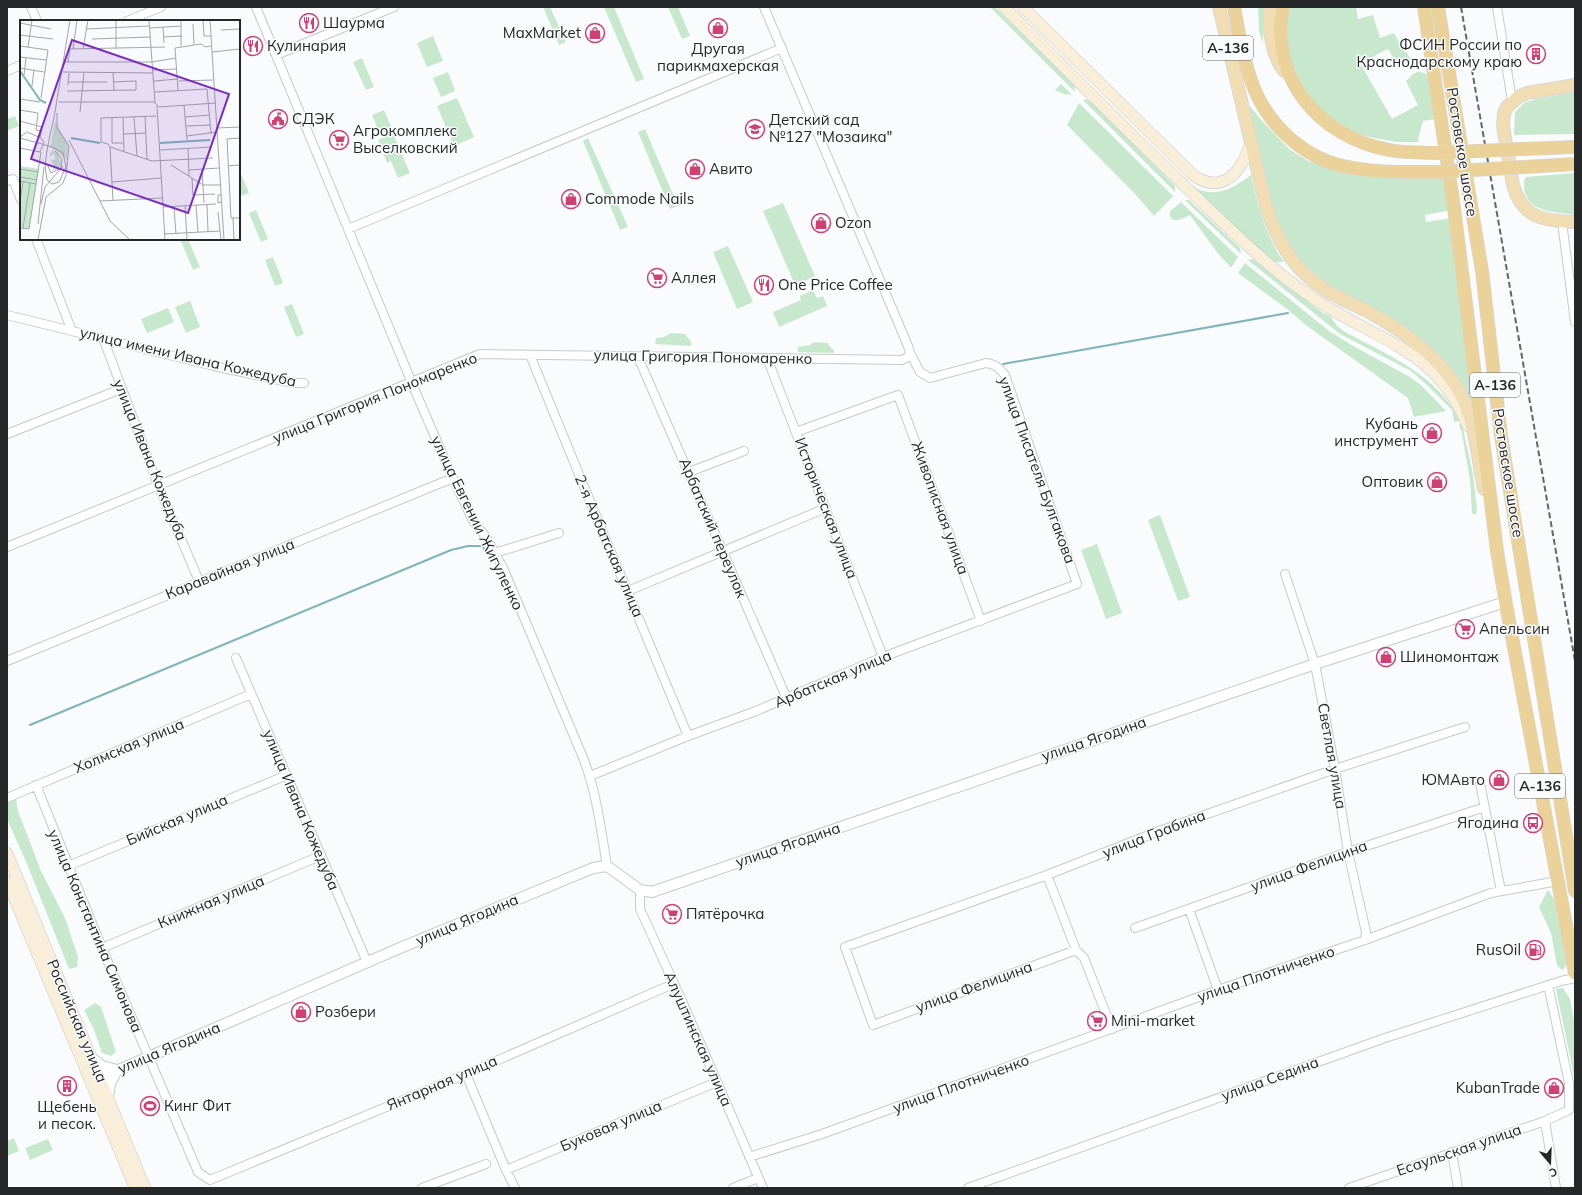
<svg xmlns="http://www.w3.org/2000/svg" width="1582" height="1195" font-family="Mulish,sans-serif">
<style>
.green{fill:#c8e8ce}
.lines{fill:none;stroke-linecap:round;stroke-linejoin:round}
.stream{stroke:#7db5b8;stroke-width:2}
.minor-casing{stroke:#c7cacc;stroke-width:10}
.tertiary-casing{stroke:#c7cacc;stroke-width:12}
.secondary-casing{stroke:#c7cacc;stroke-width:12}
.primary-casing{stroke:#d8d8d8;stroke-width:14}
.trunk-casing{stroke:#d8d8d8;stroke-width:14}
.minor{stroke:#fff;stroke-width:8}
.tertiary{stroke:#fff;stroke-width:10}
.secondary{stroke:#f8eed9;stroke-width:11}
.primary{stroke:#f0ddb3;stroke-width:12}
.trunk{stroke:#ebd29a;stroke-width:13}
.rail{stroke:#656667;stroke-width:2;stroke-dasharray:6 3;stroke-linecap:butt}
.trunk-bridge-casing{stroke:#d8d8d8;stroke-width:14;stroke-linecap:butt}
.trunk-bridge{stroke:#ebd29a;stroke-width:13}
.labels{text-anchor:middle;stroke-width:3;stroke-linejoin:round;paint-order:stroke}
.shield{fill:#f9fbfd;stroke:#656768;stroke-width:1}
.shield-label{font-size:14px;font-weight:bold;fill:#262728}
.poi-label{font-size:15px;fill:#262728;stroke:#f9fbfd;text-anchor:start}
.street-label{font-size:15px;fill:#262728;stroke:#f9fbfd}
.inset-river{fill:none;stroke:#7db5b8;stroke-width:2}
.inset-road{fill:none;stroke:#a5a6a8;stroke-width:1}
.view{fill:#7b2cbf;fill-opacity:0.15;stroke:#7b2cbf;stroke-width:2}
.inset-edge{fill:none;stroke:#262728;stroke-width:2}
</style>
<rect width="100%" height="100%" fill="#f9fbfd"/>
<path class="green" d="M 543,7 L 550,7 L 566,42 L 559,45 Z
M 604,7 L 614,7 L 644,79 L 636,82 Z
M 668,7 L 678,7 L 690,36 L 682,39 Z
M 990,7 L 995,7 L 1074,85 L 1075,92 Z
M 1258,7 L 1264,7 L 1263,43 L 1259,31 Z
M 1285,7 L 1356,7 L 1358,19 L 1373,15 L 1380,38 L 1394,33 L 1404,51 L 1407,53 L 1411,60 L 1398,66 L 1388,49 L 1360,63 L 1392,119 L 1418,105 L 1406,81 C 1414,73 1416,69 1428,75 L 1436,119 L 1423,121 L 1418,139 L 1419,142 L 1396,142 L 1354,134 L 1323,114 L 1292,75 L 1282,25 Z
M 433,36 L 443,61 L 427,67 L 417,43 Z
M 362,58 L 374,87 L 366,90 L 353,62 Z
M 448,72 L 455,91 L 441,97 L 433,78 Z
M 1061,84 L 1072,95 L 1064,94 L 1055,90 Z
M 1575,92 L 1575,134 L 1514,135 L 1515,112 L 1524,103 L 1536,99 Z
M 457,98 L 474,137 L 454,146 L 437,106 Z
M 1086,99 L 1091,102 L 1175,186 L 1175,192 L 1083,100 Z
M 1079,103 L 1173,196 L 1154,216 L 1136,195 L 1067,125 Z
M 1249,105 L 1263,122 L 1289,149 L 1308,161 L 1329,168 L 1446,174 L 1451,210 L 1425,215 L 1426,222 L 1452,218 L 1477,419 L 1449,369 L 1344,295 L 1323,281 L 1293,253 L 1277,224 L 1264,182 Z
M 384,110 L 392,129 L 380,134 L 372,115 Z
M 15,116 L 19,126 L 7,131 L 7,119 Z
M 645,129 L 678,206 L 670,209 L 638,132 Z
M 393,134 L 410,173 L 398,178 L 391,161 L 387,163 L 378,140 Z
M 588,138 L 628,227 L 620,230 L 583,141 Z
M 239,169 L 249,193 L 242,196 L 239,189 Z
M 1180,173 C 1185,178 1190,184 1196,188 C 1215,199 1235,187 1251,175 C 1258,206 1265,235 1284,262 L 1275,262 L 1256,248 L 1179,175 Z
M 1575,173 L 1575,215 C 1558,212 1531,213 1525,193 C 1524,189 1524,184 1524,180 L 1526,177 Z
M 1185,200 L 1189,200 L 1240,248 L 1241,254 Z
M 1181,202 L 1238,257 L 1231,268 L 1216,251 L 1190,215 C 1184,218 1168,227 1170,211 Z
M 783,203 L 815,276 L 795,285 L 763,211 Z
M 256,210 L 268,239 L 261,242 L 249,213 Z
M 188,239 L 200,267 L 193,270 L 181,241 Z
M 728,246 L 753,302 L 737,309 L 713,252 Z
M 273,257 L 283,283 L 275,286 L 265,260 Z
M 1253,259 L 1323,313 L 1330,316 L 1337,326 L 1345,332 C 1388,355 1438,375 1460,421 L 1454,422 L 1452,410 L 1427,385 L 1411,371 L 1340,334 L 1248,260 Z
M 1245,263 L 1329,331 L 1353,346 L 1410,377 L 1421,385 L 1446,411 L 1414,417 L 1408,398 L 1307,326 L 1287,309 L 1238,273 Z
M 813,290 L 817,298 L 823,296 L 827,306 L 779,327 L 773,312 L 801,300 L 800,296 Z
M 190,301 L 200,327 L 186,333 L 175,307 Z
M 292,304 L 304,334 L 296,337 L 284,307 Z
M 168,308 L 174,322 L 147,333 L 141,319 Z
M 671,333 L 685,334 L 688,338 L 691,341 L 691,346 L 655,344 L 656,338 L 664,337 Z
M 813,342 L 828,343 L 830,347 L 834,350 L 834,353 L 798,352 L 798,347 L 811,345 Z
M 1461,423 L 1463,429 L 1473,474 L 1477,510 L 1476,515 L 1472,513 L 1470,480 L 1462,434 L 1459,425 Z
M 1160,515 L 1190,597 L 1178,601 L 1148,520 Z
M 1097,544 L 1122,613 L 1106,619 L 1081,550 Z
M 16,799 L 18,811 L 41,871 L 65,918 L 78,957 L 77,967 L 69,969 L 27,864 L 7,819 L 7,803 Z
M 1548,890 L 1554,899 L 1567,965 L 1562,970 L 1557,965 L 1551,933 L 1539,907 Z
M 1563,988 L 1570,999 L 1575,1026 L 1575,1081 L 1556,989 Z
M 95,1003 L 101,1007 L 116,1052 L 111,1056 L 102,1053 L 94,1030 L 84,1010 Z
M 14,1138 L 19,1151 L 7,1156 L 7,1141 Z
M 48,1139 L 53,1150 L 30,1160 L 25,1148 Z"/>
<g class="lines">
<path class="stream" d="M 1003,364 L 1288,313
M 30,725 L 451,550 L 468,546 L 482,546 L 490,556"/>
<defs>
<path id="minor" d="M 31,7 L 37,21
M 256,7 L 419,400 L 453,478 L 473,521 L 486,537 L 504,570 L 584,760 C 597,795 601,830 607,866
M 1497,7 L 1512,101
M 127,21 L 161,7
M 276,55 L 394,7
M 7,71 L 21,65
M 7,181 L 13,179 L 21,200
M 1562,222 L 1575,322
M 348,229 L 782,48
M 36,239 L 72,331
M 7,315 L 214,366 L 293,383 L 304,383
M 103,338 L 158,485 L 199,581
M 530,355 L 606,540 L 688,736
M 638,357 L 787,699
M 767,358 L 883,657
M 796,432 L 898,395 L 981,621
M 7,434 L 121,389
M 689,472 L 744,451
M 7,547 L 480,354 L 902,360 L 908,357 L 910,353 L 908,346 L 764,7
M 495,553 L 559,533
M 1285,574 L 1315,664 L 1335,769 L 1348,852 L 1366,932 L 1365,940
M 628,591 L 826,508
M 236,658 L 367,962
M 7,661 L 453,478
M 590,776 L 688,736 L 756,711 L 883,657 L 1077,584 L 1005,375 C 999,368 995,364 986,363 L 930,378 L 920,372 L 910,353
M 1480,783 L 1501,891
M 36,785 L 102,948 L 198,1172 L 210,1180 L 466,1074 L 673,984
M 7,798 L 251,694
M 68,866 L 287,775
M 1047,875 L 1076,950 L 1084,958 L 1112,1029
M 640,890 L 640,909 L 682,1001 L 763,1188
M 1189,909 L 1218,990
M 1135,928 L 1348,852 L 1485,807
M 102,948 L 320,856
M 1076,950 L 873,1025 L 845,947 L 1047,875 L 1159,831 L 1335,769 L 1465,727
M 466,1074 L 506,1170 L 515,1188
M 1545,1121 L 1556,1188
M 1452,1152 L 1458,1188
M 749,1157 L 822,1134 L 1218,990 L 1365,940 L 1491,893 L 1558,881
M 506,1170 L 717,1082
M 422,1188 L 486,1164
M 733,1188 L 758,1178
M 968,1188 L 1385,1038 L 1561,981 L 1575,978
M 1349,1188 L 1545,1121 L 1569,1110 L 1569,1083 L 1548,985"/>
<path id="tertiary" d="M 93,1059 L 102,1066 L 117,1070
M 93,1081 L 400,948 L 593,868 L 607,866 L 640,890 L 652,892 L 1315,664 L 1505,602
M 108,1097 L 110,1084 L 117,1070"/>
<path id="secondary" d="M 1004,7 C 1065,68 1126,130 1189,190 C 1233,232 1277,277 1329,308 C 1389,344 1439,355 1468,426
M 1023,7 L 1193,175 C 1224,197 1243,169 1251,141
M 7,853 L 145,1188
M 7,881 L 135,1188"/>
<path id="primary" d="M 1219,7 L 1266,206 C 1274,231 1284,253 1302,271 C 1320,290 1344,300 1367,311 C 1401,330 1435,353 1456,386 C 1475,416 1477,455 1484,489
M 1271,7 C 1268,27 1271,54 1284,71
M 1575,85 L 1527,93 L 1518,97 L 1507,107 L 1504,113 L 1503,126 L 1513,185 C 1522,218 1544,221 1575,222"/>
<path id="trunk" d="M 1234,7 C 1239,34 1245,70 1257,95 C 1273,129 1306,158 1343,166 C 1374,173 1407,172 1440,172
M 1283,7 C 1269,79 1320,137 1389,150 C 1403,153 1420,152 1434,153
M 1424,7 L 1453,200 L 1497,551 L 1507,610 L 1575,973
M 1438,7 L 1482,271 L 1501,436 L 1575,891
M 1521,149 L 1575,147
M 1524,167 L 1575,164"/>
</defs>
<use href="#minor" class="minor-casing"/>
<use href="#tertiary" class="tertiary-casing"/>
<use href="#secondary" class="secondary-casing"/>
<use href="#primary" class="primary-casing"/>
<use href="#trunk" class="trunk-casing"/>
<use href="#minor" class="minor"/>
<use href="#tertiary" class="tertiary"/>
<use href="#secondary" class="secondary"/>
<use href="#primary" class="primary"/>
<use href="#trunk" class="trunk"/>
<path class="rail" d="M 1461,7 L 1575,661"/>
<defs>
<path id="trunk-bridge" d="M 1434,153 L 1521,149
M 1440,172 L 1524,167"/>
</defs>
<use href="#trunk-bridge" class="trunk-bridge-casing"/>
<use href="#trunk-bridge" class="trunk-bridge"/>
</g>
<defs>
<symbol id="restaurant-ring" viewBox="-11 -11 22 22"><circle r="9.5" fill="#f9fbfd" stroke="#cd4173" stroke-width="1.5"/><path d="M-5-6h1v4h1v-4h1v4h1v-4h1v5L-1.5 .5V6h-2V.5L-5-1ZM5-6V6H3V1.5H1.5Q1.5-4 5-6Z" fill="#cd4173"/></symbol>
<symbol id="shop-ring" viewBox="-11 -11 22 22"><circle r="9.5" fill="#f9fbfd" stroke="#cd4173" stroke-width="1.5"/><path d="M-5-2.5h2.3a2.7 3.5 0 0 1 5.4 0H5L5.5 6h-11ZM-1.5-2.5h3a1.5 2.3 0 0 0-3 0Z" fill="#cd4173"/></symbol>
<symbol id="building-ring" viewBox="-11 -11 22 22"><circle r="9.5" fill="#f9fbfd" stroke="#cd4173" stroke-width="1.5"/><path d="M-4-6H4V6H1V3H-1V6H-4ZM-2.5-4.3h1.7v1.8h-1.7ZM.8-4.3h1.7v1.8H.8ZM-2.5-1h1.7V.8h-1.7ZM.8-1h1.7V.8H.8Z" fill="#cd4173"/></symbol>
<symbol id="civic-ring" viewBox="-11 -11 22 22"><circle r="9.5" fill="#f9fbfd" stroke="#cd4173" stroke-width="1.5"/><path d="M-.6-6.5H3V-4.5H.6V-3L4-1V1h2V6H-6V1h2V-1L-.6-3ZM-1.2 2.5V6h2.4V2.5Z" fill="#cd4173"/></symbol>
<symbol id="school-ring" viewBox="-11 -11 22 22"><circle r="9.5" fill="#f9fbfd" stroke="#cd4173" stroke-width="1.5"/><path d="M0-5L7-2L0 1L-7-2ZM-4 1L0 2.5L4 1V4Q0 6-4 4Z" fill="#cd4173"/></symbol>
<symbol id="supermarket-ring" viewBox="-11 -11 22 22"><circle r="9.5" fill="#f9fbfd" stroke="#cd4173" stroke-width="1.5"/><path d="M-6-5.5h2.5l.6 2H6L4.5 2H-2.5L-4.4-4H-6ZM-1.5 3.2a1.3 1.3 0 1 0 .1 0ZM3 3.2a1.3 1.3 0 1 0 .1 0Z" fill="#cd4173"/></symbol>
<symbol id="bus-ring" viewBox="-11 -11 22 22"><circle r="9.5" fill="#f9fbfd" stroke="#cd4173" stroke-width="1.5"/><path d="M-5-6H5V4H4V6H2V4H-2V6H-4V4H-5ZM-3.5-4V0h7V-4ZM-3.5 1.2v1.5H-2V1.2ZM2 1.2v1.5H3.5V1.2Z" fill="#cd4173"/></symbol>
<symbol id="fuel-ring" viewBox="-11 -11 22 22"><circle r="9.5" fill="#f9fbfd" stroke="#cd4173" stroke-width="1.5"/><path d="M-5.5-6h7V0h2V4h1.3V-2.5L3-4.5l.8-.8L6-3V5H2.5V1h-1V6h-7ZM-4.2-4.7v3.2H.2V-4.7Z" fill="#cd4173"/></symbol>
<symbol id="stadium-ring" viewBox="-11 -11 22 22"><circle r="9.5" fill="#f9fbfd" stroke="#cd4173" stroke-width="1.5"/><path d="M0-5a6.5 5 0 1 0 0 10a6.5 5 0 1 0 0-10ZM-3.5-1.8h7v3.6h-7Z" fill="#cd4173"/></symbol>
</defs>
<g fill-rule="evenodd">
<use href="#restaurant-ring" x="298" y="12" width="22" height="22"/>
<use href="#shop-ring" x="707" y="17" width="22" height="22"/>
<use href="#shop-ring" x="584" y="22" width="22" height="22"/>
<use href="#restaurant-ring" x="242" y="35" width="22" height="22"/>
<use href="#building-ring" x="1525" y="43" width="22" height="22"/>
<use href="#civic-ring" x="267" y="108" width="22" height="22"/>
<use href="#school-ring" x="744" y="118" width="22" height="22"/>
<use href="#supermarket-ring" x="328" y="129" width="22" height="22"/>
<use href="#shop-ring" x="684" y="158" width="22" height="22"/>
<use href="#shop-ring" x="560" y="188" width="22" height="22"/>
<use href="#shop-ring" x="810" y="212" width="22" height="22"/>
<use href="#supermarket-ring" x="646" y="267" width="22" height="22"/>
<use href="#restaurant-ring" x="753" y="274" width="22" height="22"/>
<use href="#shop-ring" x="1421" y="422" width="22" height="22"/>
<use href="#shop-ring" x="1426" y="471" width="22" height="22"/>
<use href="#supermarket-ring" x="1454" y="618" width="22" height="22"/>
<use href="#shop-ring" x="1375" y="646" width="22" height="22"/>
<use href="#shop-ring" x="1488" y="769" width="22" height="22"/>
<use href="#bus-ring" x="1522" y="812" width="22" height="22"/>
<use href="#supermarket-ring" x="661" y="903" width="22" height="22"/>
<use href="#fuel-ring" x="1524" y="939" width="22" height="22"/>
<use href="#shop-ring" x="290" y="1001" width="22" height="22"/>
<use href="#supermarket-ring" x="1086" y="1010" width="22" height="22"/>
<use href="#building-ring" x="56" y="1075" width="22" height="22"/>
<use href="#shop-ring" x="1543" y="1077" width="22" height="22"/>
<use href="#stadium-ring" x="139" y="1095" width="22" height="22"/>
</g>
<g class="labels">
<g class="shield">
<rect x="1203" y="36" width="50" height="24" rx="3"/>
<rect x="1470" y="373" width="50" height="24" rx="3"/>
<rect x="1515" y="774" width="50" height="24" rx="3"/>
</g>
<g class="shield-label">
<text x="1228" y="53">А-136</text>
<text x="1495" y="390">А-136</text>
<text x="1540" y="791">А-136</text>
</g>
<g class="poi-label">
<text x="323" y="28">Шаурма</text>
<text x="581" y="38" text-anchor="end">MaxMarket</text>
<text x="1522" y="50" text-anchor="end">ФСИН России по<tspan x="1522" dy="17">Краснодарскому краю</tspan></text>
<text x="267" y="51">Кулинария</text>
<text x="718" y="54" text-anchor="middle">Другая<tspan x="718" dy="17">парикмахерская</tspan></text>
<text x="292" y="124">СДЭК</text>
<text x="769" y="125">Детский сад<tspan x="769" dy="17">№127 "Мозаика"</tspan></text>
<text x="353" y="136">Агрокомплекс<tspan x="353" dy="17">Выселковский</tspan></text>
<text x="709" y="174">Авито</text>
<text x="585" y="204">Commode Nails</text>
<text x="835" y="228">Ozon</text>
<text x="671" y="283">Аллея</text>
<text x="778" y="290">One Price Coffee</text>
<text x="1418" y="429" text-anchor="end">Кубань<tspan x="1418" dy="17">инструмент</tspan></text>
<text x="1423" y="487" text-anchor="end">Оптовик</text>
<text x="1479" y="634">Апельсин</text>
<text x="1400" y="662">Шиномонтаж</text>
<text x="1485" y="785" text-anchor="end">ЮМАвто</text>
<text x="1519" y="828" text-anchor="end">Ягодина</text>
<text x="686" y="919">Пятёрочка</text>
<text x="1521" y="955" text-anchor="end">RusOil</text>
<text x="315" y="1017">Розбери</text>
<text x="1111" y="1026">Mini-market</text>
<text x="1540" y="1093" text-anchor="end">KubanTrade</text>
<text x="164" y="1111">Кинг Фит</text>
<text x="67" y="1112" text-anchor="middle">Щебень<tspan x="67" dy="17">и песок.</tspan></text>
</g>
<g class="street-label">
<text transform="translate(1462 152) rotate(81)" y="5">Ростовское шоссе</text>
<text transform="translate(188 357) rotate(13)" y="5">улица имени Ивана Кожедуба</text>
<text transform="translate(703 357) rotate(1)" y="5">улица Григория Пономаренко</text>
<text transform="translate(375 398) rotate(-22)" y="5">улица Григория Пономаренко</text>
<text transform="translate(150 460) rotate(68)" y="5">улица Ивана Кожедуба</text>
<text transform="translate(1037 470) rotate(70)" y="5">улица Писателя Булгакова</text>
<text transform="translate(1508 473) rotate(81)" y="5">Ростовское шоссе</text>
<text transform="translate(826 508) rotate(69)" y="5">Историческая улица</text>
<text transform="translate(940 508) rotate(70)" y="5">Живописная улица</text>
<text transform="translate(477 523) rotate(64)" y="5">улица Евгении Жигуленко</text>
<text transform="translate(713 528) rotate(67)" y="5">Арбатский переулок</text>
<text transform="translate(609 546) rotate(67)" y="5">2-я Арбатская улица</text>
<text transform="translate(230 569) rotate(-22)" y="5">Каравайная улица</text>
<text transform="translate(833 679) rotate(-23)" y="5">Арбатская улица</text>
<text transform="translate(1094 739) rotate(-19)" y="5">улица Ягодина</text>
<text transform="translate(129 746) rotate(-23)" y="5">Холмская улица</text>
<text transform="translate(1332 756) rotate(80)" y="5">Светлая улица</text>
<text transform="translate(301 810) rotate(67)" y="5">улица Ивана Кожедуба</text>
<text transform="translate(177 820) rotate(-23)" y="5">Бийская улица</text>
<text transform="translate(1154 834) rotate(-21)" y="5">улица Грабина</text>
<text transform="translate(788 845) rotate(-19)" y="5">улица Ягодина</text>
<text transform="translate(1309 866) rotate(-20)" y="5">улица Фелицина</text>
<text transform="translate(211 902) rotate(-23)" y="5">Книжная улица</text>
<text transform="translate(467 920) rotate(-23)" y="5">улица Ягодина</text>
<text transform="translate(95 931) rotate(67)" y="5">улица Константина Симонова</text>
<text transform="translate(1266 974) rotate(-19)" y="5">улица Плотниченко</text>
<text transform="translate(974 987) rotate(-20)" y="5">улица Фелицина</text>
<text transform="translate(77 1021) rotate(67)" y="5">Российская улица</text>
<text transform="translate(698 1039) rotate(66)" y="5">Алуштинская улица</text>
<text transform="translate(169 1048) rotate(-23)" y="5">улица Ягодина</text>
<text transform="translate(1270 1079) rotate(-20)" y="5">улица Седина</text>
<text transform="translate(442 1083) rotate(-23)" y="5">Янтарная улица</text>
<text transform="translate(961 1084) rotate(-20)" y="5">улица Плотниченко</text>
<text transform="translate(611 1126) rotate(-23)" y="5">Буковая улица</text>
<text transform="translate(1459 1150) rotate(-19)" y="5">Есаульская улица</text>
</g>
</g>
<g transform="translate(20 20)">
<rect width="220" height="220" fill="#f9fbfd"/>
<path d="M 35,101 L 48,124 L 47,140 L 30,126 L 31,123 L 34,123 L 31,122 ZM 32,130 L 38,133 L 42,145 L 33,151 L 34,145 L 30,139 L 35,140 L 34,134 L 29,137 ZM 0,146 L 19,149 L 9,209 L 0,208 Z" fill="#c8e8ce"/>
<path class="inset-river" d="M 0,51 L 20,80 L 26,83M 51,118 L 80,123M 140,123 L 190,120"/>
<path class="inset-road" d="M 129,0 L 135,83M 161,0 L 161,26M 183,0 L 184,16 L 191,16M 190,0 L 204,220M 200,0 L 220,0M 0,3 L 31,9M 173,4 L 174,24M 143,7 L 144,23M 130,8 L 161,6M 66,9 L 129,6M 201,10 L 220,9M 0,15 L 33,19M 144,17 L 162,16M 72,19 L 130,17M 0,26 L 28,30 L 21,78M 8,27 L 12,0M 53,29 L 57,0M 63,29 L 68,0M 96,29 L 96,0M 192,32 L 220,29M 0,37 L 26,40M 45,42 L 132,42 L 156,38M 48,42 L 50,29 L 145,27M 0,48 L 24,52M 133,50 L 157,49M 43,52 L 133,53M 93,53 L 94,70M 4,55 L 6,38M 134,61 L 158,59M 159,61 L 193,60M 48,62 L 87,62M 48,65 L 49,53M 12,66 L 14,50M 158,70 L 155,28 L 181,24 L 185,27 L 191,26M 47,71 L 116,70 L 116,61 L 93,62M 135,72 L 187,69 L 191,114M 0,79 L 20,82M 39,82 L 134,82 L 139,87 L 196,83M 164,85 L 167,120M 137,86 L 145,220M 0,90 L 18,93 L 16,110 L 21,111M 60,92 L 64,53M 125,96 L 127,140M 114,97 L 117,136M 165,97 L 190,95M 92,98 L 92,123 L 103,123M 103,98 L 104,131M 0,101 L 22,107 L 20,118M 166,106 L 191,105M 197,108 L 220,107M 103,114 L 126,113M 167,116 L 197,112M 0,117 L 7,112 L 21,118 L 24,122 L 20,132 L 0,128M 0,118 L 7,120 L 22,124 L 31,127 L 36,129 L 43,133 L 46,147 L 39,162 L 32,164 L 27,160 L 25,145 L 27,131 L 28,125 L 30,115 L 34,98 L 50,0M 220,118 L 207,119 L 211,198 L 220,198M 49,120 L 90,201 L 110,220M 90,127 L 88,124 L 81,122 L 81,98 L 136,96M 168,128 L 169,156M 139,130 L 192,127M 27,144 L 31,153 L 41,148 L 42,139 L 35,131M 151,145 L 183,165 L 200,165M 208,146 L 220,145M 0,149 L 18,152M 169,150 L 199,148M 182,150 L 184,183M 0,157 L 17,160M 172,158 L 173,175 L 195,174M 0,161 L 16,164M 92,162 L 141,158M 201,175 L 198,175 L 198,183 L 201,182M 0,181 L 3,162M 80,181 L 142,178M 93,181 L 90,127 L 132,141 L 193,138M 21,184 L 25,167 L 43,146M 176,185 L 178,212M 187,185 L 188,212M 165,186 L 167,220M 143,187 L 196,184M 154,187 L 156,214M 198,192 L 201,220M 213,198 L 214,220M 18,204 L 24,147M 0,208 L 9,209 L 21,132M 3,208 L 10,163M 144,214 L 200,211M 18,220 L 26,177 L 43,163 L 46,155 L 49,126 L 37,108 L 37,93"/>
<path class="view" d="M 52,20 L 209,74 L 168,193 L 11,139 Z"/>
<rect width="220" height="220" class="inset-edge"/>
</g>
<rect width="1582" height="1195" fill="none" stroke="#262728" stroke-width="16"/>
<g transform="translate(1550 1163) rotate(161)" stroke="#f9fbfd" stroke-width="3" paint-order="stroke">
<path d="M0-3L7 15L0 10L-7 15Z" fill="#262728"/>
<text y="-6" font-size="11" font-weight="bold" text-anchor="middle" fill="#262728">С</text>
</g>
</svg>
